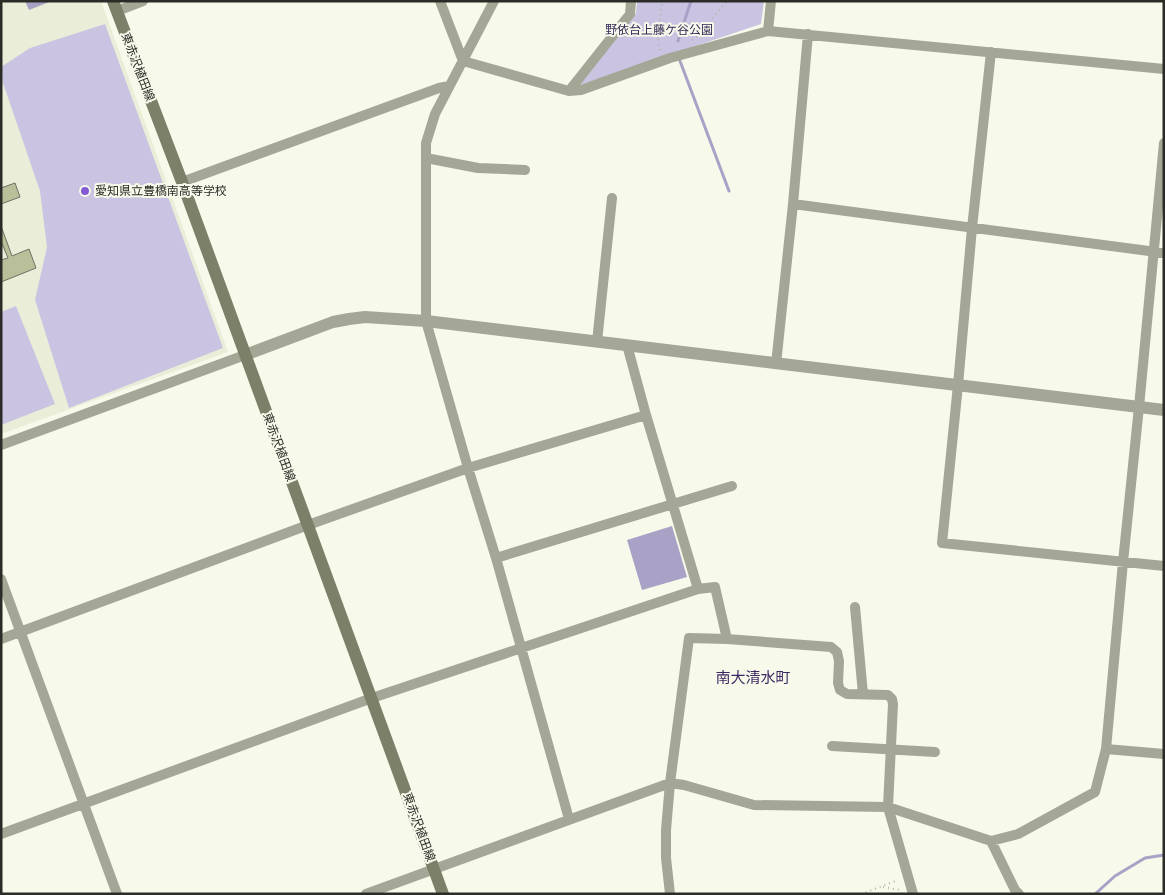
<svg xmlns="http://www.w3.org/2000/svg" width="1165" height="895" font-family="Commissioner,'Noto Sans JP',sans-serif">
<style>
.built{fill:#eaeed8}
.green{fill:#cac4e2}
.water{fill:#aaa2c6}
.lines{fill:none;stroke-linecap:round;stroke-linejoin:round}
.stream{stroke:#aaa2c6;stroke-width:3}
.building{fill:#b9bf99;stroke:#6e7164}
.path{stroke:#b2b3a8;stroke-width:2;stroke-dasharray:1 4;stroke-linecap:butt}
.minor{stroke:#a4a796;stroke-width:10}
.tertiary{stroke:#a4a796;stroke-width:12}
.secondary{stroke:#7c8068;stroke-width:12}
.poi-dot{fill:#825ad4;stroke:#f7f9ea;stroke-width:2}
.labels{text-anchor:middle;stroke-width:4;stroke-linejoin:round;paint-order:stroke}
.park-label{font-size:12px;fill:#362857;stroke:#f7f9ea}
.street-label{font-size:12px;fill:#2b2c27;stroke:#f7f9ea}
.poi-label{font-size:12px;fill:#2b2c27;stroke:#f7f9ea;text-anchor:start}
.quarter-label{font-size:15px;fill:#3c2964;stroke:#f7f9ea}
</style>
<rect width="100%" height="100%" fill="#f7f9ea"/>
<path class="built" d="M 1,1 L 101,1 L 228,352 L 1,434 Z"/>
<path class="green" d="M 637,1 L 764,1 L 761,24 L 577,86 L 636,13 Z
M 105,24 L 223,348 L 69,408 L 35,300 L 47,247 L 40,191 L 3,83 L 1,67 L 30,48 Z
M 16,306 L 55,404 L 1,425 L 1,312 Z"/>
<path class="water" d="M 25,1 L 52,1 L 29,10 Z
M 672,526 L 687,577 L 642,590 L 627,540 Z"/>
<g class="lines">
<path class="stream" d="M 678,41 L 691,1
M 680,61 L 729,191
M 1095,894 L 1115,876 L 1145,858 L 1164,855"/>
</g>
<path class="building" d="M 15,183 L 20,197 L 1,204 L 1,188 Z
M 1,226 L 12,256 L 29,249 L 36,268 L 1,282 L 1,260 L 8,258 L 1,241 Z"/>
<g class="lines">
<path class="path" d="M 692,40 L 698,36 L 727,1
M 660,50 L 658,42 L 662,1
M 883,887 L 900,890 L 900,894
M 861,894 L 898,880"/>
<path class="minor" d="M 440,1 L 463,61 L 569,91 L 581,90 L 670,58 L 768,31 L 1164,69
M 494,1 L 435,114 L 426,143 L 426,321 L 468,468 L 496,558 L 569,819
M 117,11 L 143,1
M 768,31 L 771,1
M 991,52 L 972,228 L 958,385 L 942,543 L 1164,566
M 569,91 L 630,14 L 631,1
M 426,158 L 478,168 L 525,170
M 182,182 L 439,88 L 449,86
M 793,204 L 1164,253
M 597,342 L 612,198
M 776,364 L 793,204 L 808,34
M 1,445 L 245,355
M 496,558 L 732,486
M 1,579 L 117,894
M 698,589 L 715,587 L 727,639
M 855,607 L 863,694
M 1,639 L 308,525 L 468,468 L 646,415
M 832,746 L 935,752
M 1106,749 L 1164,754
M 1,834 L 372,698 L 698,589 L 646,415 L 627,345
M 991,841 L 1015,890 L 1019,894
M 366,894 L 670,783 L 684,785 L 754,805 L 888,807 L 991,841 L 1018,834 L 1095,792 L 1106,749 L 1123,562 L 1139,407 L 1164,143
M 670,894 L 666,858 L 666,830 L 670,783 L 689,638 L 727,639 L 831,647 L 837,652 L 839,661 L 838,683 L 840,690 L 847,694 L 888,695 L 892,699 L 893,704 L 888,807 L 913,894"/>
<path class="tertiary" d="M 245,355 L 333,322 L 349,319 L 365,317 L 426,321 L 1164,410"/>
<path class="secondary" d="M 113,1 L 182,182 L 443,894"/>
</g>
<circle class="poi-dot" cx="85" cy="191" r="5"/>
<g class="labels">
<g class="park-label">
<text x="659" y="34">野依台上藤ケ谷公園</text>
</g>
<g class="street-label">
<text transform="translate(138 67) rotate(69)" y="4">東赤沢植田線</text>
<text transform="translate(279 447) rotate(70)" y="4">東赤沢植田線</text>
<text transform="translate(419 827) rotate(70)" y="4">東赤沢植田線</text>
</g>
<g class="poi-label">
<text x="95" y="195">愛知県立豊橋南高等学校</text>
</g>
<g class="quarter-label">
<text x="753" y="683">南大清水町</text>
</g>
</g>
<rect width="1165" height="895" fill="none" stroke="#2b2c27" stroke-width="5"/>
</svg>
